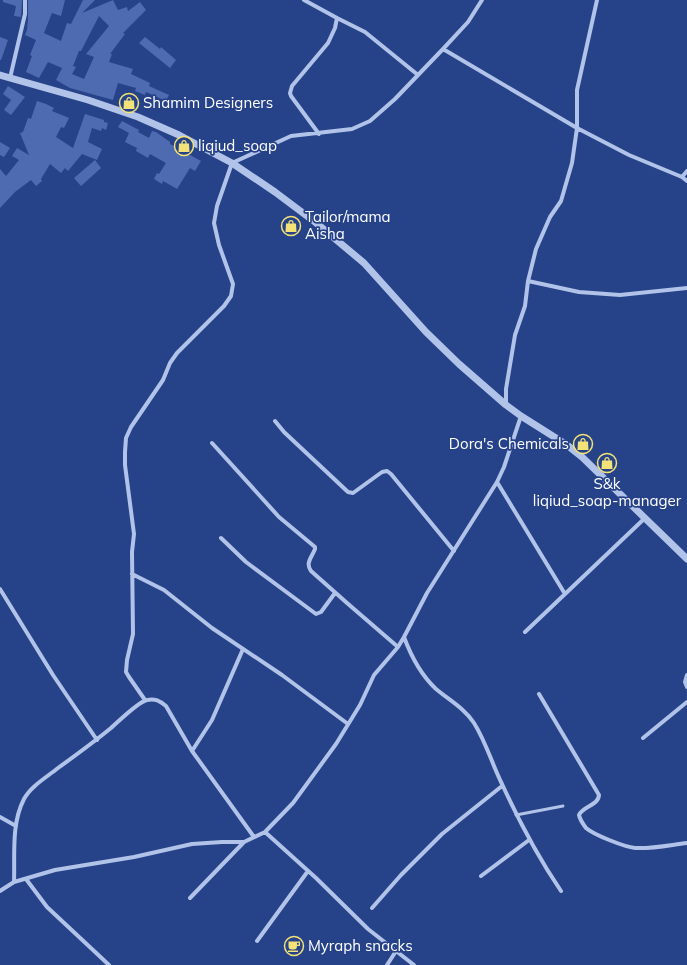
<svg xmlns="http://www.w3.org/2000/svg" width="687" height="965" font-family="Mulish,sans-serif">
<style>
.building{fill:#4e6bb1;fill-rule:evenodd}
.lines{fill:none;stroke-linecap:round;stroke-linejoin:round}
.service{stroke:#b2c3e9;stroke-width:3}
.minor{stroke:#b2c3e9;stroke-width:4}
.tertiary{stroke:#b2c3e9;stroke-width:7}
.labels{text-anchor:middle;stroke-width:3.5;stroke-linejoin:round;paint-order:stroke}
.poi-label{font-size:15px;fill:#fff;stroke:#264289;text-anchor:start}
</style>
<rect width="100%" height="100%" fill="#264289"/>
<path class="building" d="M 3,0 L 22,0 L 21,17 L 14,16 L 16,6 L 3,2 Z
M 28,0 L 65,0 L 61,16 L 52,13 L 44,33 L 61,41 L 67,23 L 71,24 L 83,0 L 95,0 L 82,13 L 113,0 L 118,10 L 127,7 L 128,11 L 140,2 L 146,10 L 123,33 L 125,34 L 110,54 L 112,54 L 109,62 L 133,69 L 131,74 L 150,83 L 149,86 L 169,95 L 166,101 L 146,92 L 145,95 L 135,91 L 136,88 L 118,83 L 113,100 L 70,88 L 56,80 L 62,68 L 48,62 L 39,78 L 26,72 L 32,56 L 30,55 L 36,40 L 25,35 L 27,30 L 28,19 ZM 99,16 L 109,26 L 86,54 L 94,57 L 84,79 L 72,74 L 76,67 L 73,66 L 79,51 L 81,51 Z
M 0,37 L 8,40 L 1,60 L 0,60 Z
M 145,37 L 160,49 L 161,47 L 176,60 L 170,68 L 139,43 Z
M 8,86 L 25,97 L 11,115 L 4,110 L 11,100 L 3,94 Z
M 37,101 L 46,104 L 54,108 L 52,111 L 69,118 L 64,128 L 61,127 L 56,137 L 73,148 L 85,114 L 104,120 L 104,122 L 108,123 L 106,130 L 102,128 L 101,131 L 92,128 L 88,142 L 102,149 L 97,160 L 82,154 L 68,171 L 65,168 L 61,173 L 50,164 L 41,179 L 42,181 L 36,186 L 31,180 L 15,192 L 0,208 L 0,169 L 6,176 L 19,160 L 12,156 L 17,148 L 29,155 L 20,133 L 23,132 L 28,118 L 31,119 Z
M 122,121 L 139,130 L 138,132 L 149,138 L 152,131 L 156,132 L 170,142 L 170,144 L 201,161 L 195,171 L 190,168 L 177,189 L 163,181 L 162,184 L 154,179 L 157,173 L 159,174 L 166,163 L 150,154 L 148,158 L 136,151 L 137,148 L 125,142 L 129,133 L 118,127 Z
M 0,142 L 10,148 L 4,157 L 0,155 Z
M 95,160 L 101,168 L 81,186 L 74,178 Z"/>
<g class="lines">
<path class="service" d="M 516,815 L 563,806"/>
<path class="minor" d="M 304,0 L 337,18 L 335,28 L 328,43 L 292,86 L 290,93 L 291,96 L 319,134
M 337,18 L 365,32 L 418,75
M 443,49 L 577,128 L 629,155 L 682,177 L 687,181
M 10,78 L 25,14 L 25,0
M 682,177 L 687,171
M 528,281 L 579,292 L 620,295 L 687,288
M 506,405 L 506,389 L 515,335 L 525,306 L 528,281 L 536,249 L 550,217 L 561,201 L 572,163 L 577,128 L 577,90 L 597,0
M 275,421 L 284,432 L 348,492 L 353,493 L 382,472 L 387,471 L 391,474 L 454,551
M 212,443 L 279,517 L 315,547 L 315,549 C 312,557 305,563 311,571 L 347,603 L 398,647
M 497,482 L 565,594
M 221,538 L 246,562 L 316,614 L 321,612 L 335,593
M 132,574 L 164,590 L 212,628 L 282,675 L 348,724
M 0,589 L 53,675 L 97,740
M 525,632 L 645,518
M 404,637 C 411,656 420,674 436,689 C 449,700 464,708 474,723 C 486,742 492,764 502,784 C 519,821 538,857 561,891
M 687,675 L 685,682 L 687,687
M 539,694 L 599,795 C 598,806 583,806 579,815 C 580,820 583,824 586,828 C 594,835 625,847 635,848 C 652,849 670,845 687,843
M 145,700 L 129,677 L 126,672 L 127,660 L 133,634 L 132,552 L 134,534 L 125,465 L 125,452 L 126,438 L 131,427 L 163,380 L 170,363 L 177,353 L 224,306 L 231,296 L 233,284 L 219,245 L 214,223 L 217,206 L 232,163 L 291,136 L 352,129 L 370,121 L 395,99 L 443,49 L 468,22 L 482,0
M 643,738 L 687,702
M 192,751 L 212,720 L 243,649
M 0,817 L 16,826
M 265,832 L 316,878 L 368,929 L 414,965
M 481,876 L 529,840
M 26,879 L 47,907 L 109,965
M 14,882 C 15,855 11,824 24,799 C 31,786 47,777 58,768 C 76,755 94,742 111,728 C 119,721 138,702 147,700 C 155,698 160,701 166,706 L 192,751 L 254,837
M 0,891 L 14,882 L 55,870 L 134,857 L 192,844 L 222,842 L 244,842 L 265,832 L 293,803 L 336,744 L 360,705 L 374,675 L 398,647 L 404,637 L 427,593 L 497,482 L 504,467 L 521,416
M 190,898 L 244,842
M 372,908 L 401,875 L 442,834 L 502,786
M 257,941 L 308,871
M 387,965 L 396,951"/>
<path class="tertiary" d="M 0,75 L 88,100 L 138,117 L 179,135 L 232,163 L 275,192 L 315,222 L 364,263 L 426,332 L 459,364 L 506,405 L 521,416 L 567,445 L 582,457 L 687,559"/>
</g>
<defs>
<symbol id="shop-ring" viewBox="-11 -11 22 22"><circle r="9.5" fill="#264289" stroke="#f3e277" stroke-width="1.5"/><path d="M-5-2.5h2.3a2.7 3.5 0 0 1 5.4 0H5L5.5 6h-11ZM-1.5-2.5h3a1.5 2.3 0 0 0-3 0Z" fill="#f3e277"/></symbol>
<symbol id="cafe-ring" viewBox="-11 -11 22 22"><circle r="9.5" fill="#264289" stroke="#f3e277" stroke-width="1.5"/><path d="M-5.5-4.5H6V0H3Q3 3.5 0 3.5H-2.5Q-5.5 3.5-5.5 0ZM3-3.2v2h1.7v-2ZM-6 4.5H4V6H-6Z" fill="#f3e277"/></symbol>
</defs>
<g fill-rule="evenodd">
<use href="#shop-ring" x="118" y="92" width="22" height="22"/>
<use href="#shop-ring" x="173" y="135" width="22" height="22"/>
<use href="#shop-ring" x="280" y="215" width="22" height="22"/>
<use href="#shop-ring" x="572" y="433" width="22" height="22"/>
<use href="#shop-ring" x="596" y="452" width="22" height="22"/>
<use href="#cafe-ring" x="283" y="935" width="22" height="22"/>
</g>
<g class="labels">
<g class="poi-label">
<text x="143" y="108">Shamim Designers</text>
<text x="198" y="151">liqiud_soap</text>
<text x="305" y="222">Tailor/mama<tspan x="305" dy="17">Aisha</tspan></text>
<text x="569" y="449" text-anchor="end">Dora's Chemicals</text>
<text x="607" y="489" text-anchor="middle">S&amp;k<tspan x="607" dy="17">liqiud_soap-manager</tspan></text>
<text x="308" y="951">Myraph snacks</text>
</g>
</g>
</svg>
